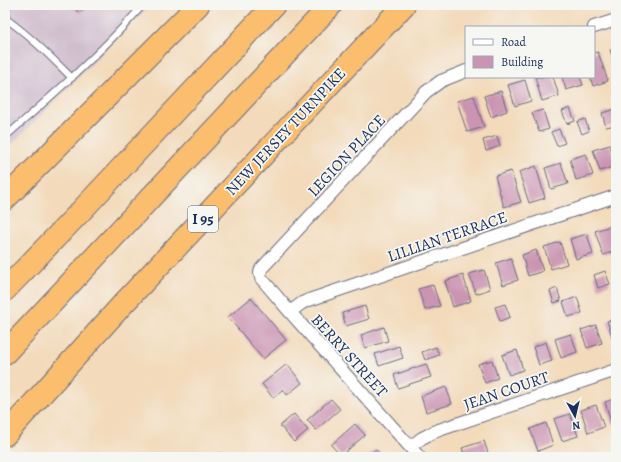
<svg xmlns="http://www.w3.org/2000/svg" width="621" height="462" font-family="Alegreya,serif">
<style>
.industrial{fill:#d0bdcd}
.building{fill:#cb94b2}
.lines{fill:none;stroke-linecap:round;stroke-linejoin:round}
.service-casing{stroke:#676b7e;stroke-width:8}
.minor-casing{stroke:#676b7e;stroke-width:14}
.motorway-casing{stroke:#676b7e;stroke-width:24}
.service{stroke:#fff;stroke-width:6}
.minor{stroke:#fff;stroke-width:12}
.motorway{stroke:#fbbd6e;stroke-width:22}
.labels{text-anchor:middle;stroke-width:3.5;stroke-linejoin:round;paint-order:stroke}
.shield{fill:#f6f6f2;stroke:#5d6b8a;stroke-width:1}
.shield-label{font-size:15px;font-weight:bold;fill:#1b2f5e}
.street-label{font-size:16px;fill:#1b2f5e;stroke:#f6f6f2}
</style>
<rect width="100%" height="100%" fill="#f6f6f2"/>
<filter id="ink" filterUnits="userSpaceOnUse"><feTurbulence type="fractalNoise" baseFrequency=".025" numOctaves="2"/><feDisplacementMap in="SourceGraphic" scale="8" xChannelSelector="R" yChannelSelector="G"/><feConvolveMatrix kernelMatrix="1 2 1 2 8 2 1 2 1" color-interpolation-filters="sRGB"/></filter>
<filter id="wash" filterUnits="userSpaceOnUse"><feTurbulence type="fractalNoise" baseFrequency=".012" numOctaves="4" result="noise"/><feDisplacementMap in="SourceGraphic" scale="16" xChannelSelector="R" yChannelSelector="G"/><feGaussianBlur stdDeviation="0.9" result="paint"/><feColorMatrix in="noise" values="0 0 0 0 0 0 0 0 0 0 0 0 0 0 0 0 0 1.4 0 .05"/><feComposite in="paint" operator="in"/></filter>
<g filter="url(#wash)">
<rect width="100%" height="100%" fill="#f3daba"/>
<path class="industrial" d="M 5,5 L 150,5 L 5,151 Z"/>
<g id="blocks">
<path class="building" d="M 72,5 L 89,5 L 79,13 Z
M 616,49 L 616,68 L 610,50 Z
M 598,52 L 608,81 L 593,86 L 590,77 L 594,77 L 594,53 Z
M 535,77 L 553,77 L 559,96 L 542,101 Z
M 562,77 L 580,77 L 583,85 L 566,90 Z
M 525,80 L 531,101 L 515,106 L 508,85 Z
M 501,91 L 507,111 L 491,117 L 484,96 Z
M 474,96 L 484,127 L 467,132 L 457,101 Z
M 570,108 L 575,121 L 567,124 L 562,111 Z
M 616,109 L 616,125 L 606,127 L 602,113 Z
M 543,110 L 549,129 L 539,132 L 532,113 Z
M 585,119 L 589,131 L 582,134 L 577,122 Z
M 559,129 L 565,143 L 557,146 L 551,132 Z
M 497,136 L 500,146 L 486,151 L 483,140 Z
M 610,145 L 616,166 L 600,171 L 593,150 Z
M 586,154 L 593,175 L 576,180 L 570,159 Z
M 561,163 L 568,184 L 551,189 L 545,168 Z
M 536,166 L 545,198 L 529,203 L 519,172 Z
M 511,171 L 521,202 L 504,207 L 495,176 Z
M 610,226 L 616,244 L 616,251 L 603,255 L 595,231 Z
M 587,234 L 593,254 L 576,259 L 570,239 Z
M 560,242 L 567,264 L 551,269 L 544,247 Z
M 536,250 L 543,271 L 528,276 L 522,255 Z
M 511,258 L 518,280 L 503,285 L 496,263 Z
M 484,270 L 490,289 L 476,294 L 469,274 Z
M 605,271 L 610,284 L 598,288 L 594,275 Z
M 463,275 L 471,301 L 453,307 L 445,281 Z
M 433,285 L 440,306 L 425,310 L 418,289 Z
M 557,288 L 561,301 L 554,303 L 550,291 Z
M 577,297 L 582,313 L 568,317 L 563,302 Z
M 251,298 L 286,340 L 263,359 L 228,317 Z
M 505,304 L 510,317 L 500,321 L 495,307 Z
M 365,306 L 369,319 L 346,326 L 342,313 Z
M 616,319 L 616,338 L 613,339 L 607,321 Z
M 596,325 L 602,343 L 587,348 L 581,330 Z
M 384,327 L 388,341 L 365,348 L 361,335 Z
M 571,334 L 577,352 L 561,358 L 555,339 Z
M 546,342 L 552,361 L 539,365 L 533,347 Z
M 399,346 L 403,358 L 379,366 L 375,354 Z
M 436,347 L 439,355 L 425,360 L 422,352 Z
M 517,350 L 523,370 L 509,375 L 502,355 Z
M 492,360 L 498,378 L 485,383 L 478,364 Z
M 287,364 L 302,383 L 287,395 L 283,389 L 273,398 L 262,384 Z
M 426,364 L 431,377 L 398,388 L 394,375 Z
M 446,387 L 452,404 L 426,412 L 421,396 Z
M 616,398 L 616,423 L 612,425 L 605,402 Z
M 331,399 L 340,409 L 316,430 L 307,420 Z
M 596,405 L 604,427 L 588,433 L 581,410 Z
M 294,414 L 308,430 L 294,442 L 280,426 Z
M 570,414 L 578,436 L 562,441 L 554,419 Z
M 546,423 L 553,445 L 538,451 L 530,429 Z
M 355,424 L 365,435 L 341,456 L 331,445 Z
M 484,441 L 489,456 L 487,457 L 465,457 L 462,448 Z
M 376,449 L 382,457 L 367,457 Z
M 222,453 L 222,457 L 212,457 L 212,454 Z"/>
</g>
</g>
<g filter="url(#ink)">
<use href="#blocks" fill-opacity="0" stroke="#676b7e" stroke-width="1"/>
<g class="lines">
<defs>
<path id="service" d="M 5,18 C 30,36 50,56 72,78
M 6,18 L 7,5
M 5,137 C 53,95 101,53 143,5"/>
<path id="minor" d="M 594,27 L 616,20
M 290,312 L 302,303 L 309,300 L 616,196
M 410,447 L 422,438 L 436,431 L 616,370
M 419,457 L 290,312 L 261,278 L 260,273 L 261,269 L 426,92 L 441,81 L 466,71"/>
<path id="motorway" d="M 5,199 L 198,5
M 5,290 L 82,210 L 274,5
M 5,353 L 331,5
M 5,435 L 122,305 L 404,5"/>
</defs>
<use href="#service" class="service-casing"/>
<use href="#minor" class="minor-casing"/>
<use href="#motorway" class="motorway-casing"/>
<use href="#service" class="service"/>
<use href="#minor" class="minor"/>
<use href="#motorway" class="motorway"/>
</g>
</g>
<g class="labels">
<rect class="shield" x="188" y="206" width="30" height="26" rx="3"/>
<g class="shield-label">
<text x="203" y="224">I 95</text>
</g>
<g class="street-label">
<text transform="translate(285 131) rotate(-47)" y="6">NEW JERSEY TURNPIKE</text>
<text transform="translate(346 155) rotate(-47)" y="6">LEGION PLACE</text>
<text transform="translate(447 236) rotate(-19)" y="6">LILLIAN TERRACE</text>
<text transform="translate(350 355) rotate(48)" y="6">BERRY STREET</text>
<text transform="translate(506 390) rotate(-19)" y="6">JEAN COURT</text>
</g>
</g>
<rect width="621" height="462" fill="none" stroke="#f6f6f2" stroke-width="20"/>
<rect x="465" y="26" width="130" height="52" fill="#f6f6f2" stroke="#9ea6b7"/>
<rect x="473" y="39" width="20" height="6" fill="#ffffff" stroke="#9ea6b7"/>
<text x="501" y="46" font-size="12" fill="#1b2f5e">Road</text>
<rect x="473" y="56" width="20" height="12" fill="#cb94b2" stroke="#9ea6b7"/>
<text x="501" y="66" font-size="12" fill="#1b2f5e">Building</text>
<g transform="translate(575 416) rotate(172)" stroke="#f6f6f2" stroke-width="3" paint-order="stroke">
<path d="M0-3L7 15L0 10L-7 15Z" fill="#1b2f5e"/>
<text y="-6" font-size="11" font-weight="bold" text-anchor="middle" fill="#1b2f5e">N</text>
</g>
</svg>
